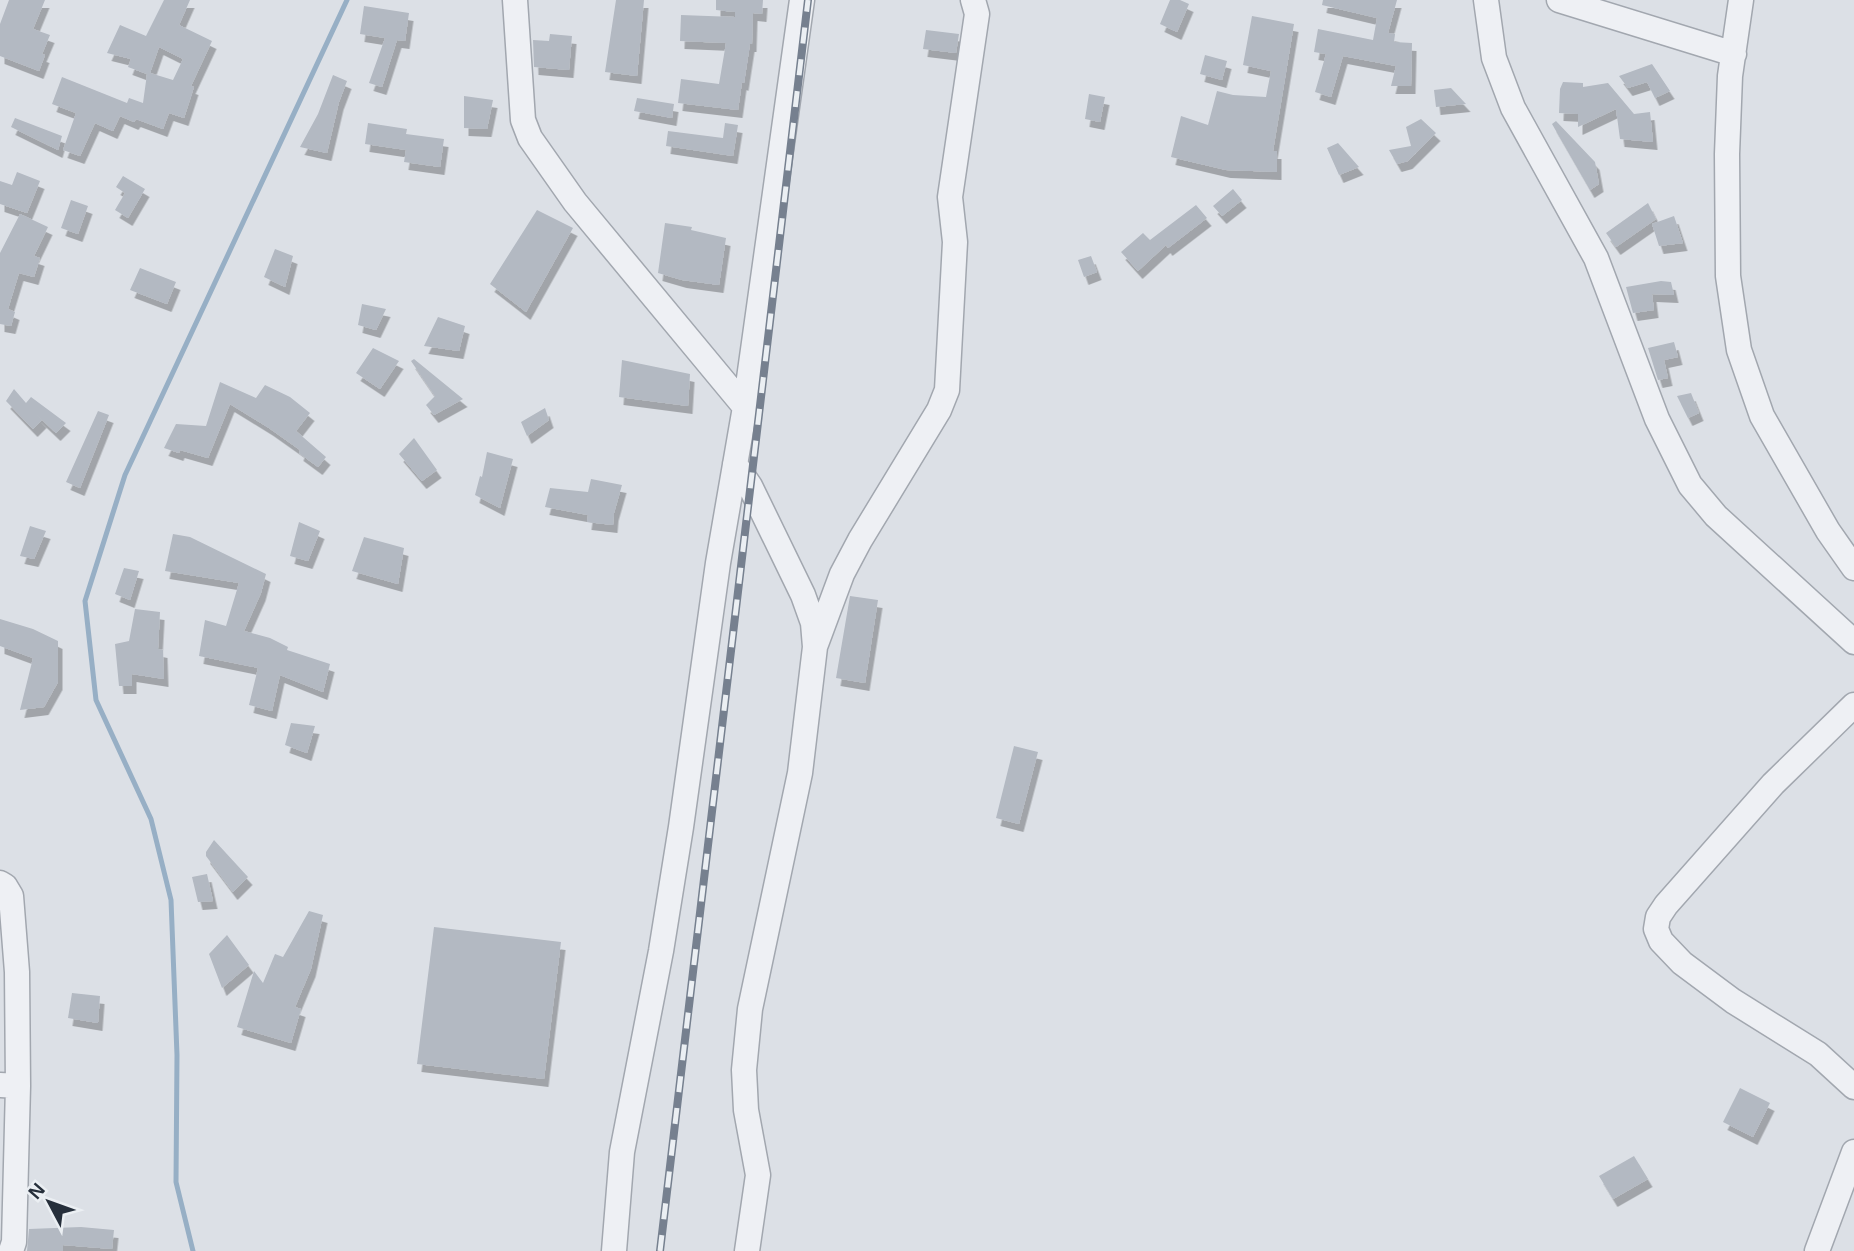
<svg xmlns="http://www.w3.org/2000/svg" width="1854" height="1251" font-family="Arial,sans-serif">
<style>
.lines{fill:none;stroke-linecap:round;stroke-linejoin:round}
.stream{stroke:#97afc5;stroke-width:5}
.building{fill:#b3b9c2;fill-rule:evenodd;filter:url(#shadow)}
.minor-casing{stroke:#a2a7af;stroke-width:27}
.minor{stroke:#eef0f4;stroke-width:24}
.rail-casing{stroke:#76808f;stroke-width:8}
.rail{stroke:#ebeff3;stroke-width:5;stroke-dasharray:16;stroke-linecap:butt}
</style>
<defs>
<filter id="shadow"><feDropShadow dx="4.5" dy="8" stdDeviation="0" flood-color="#0004"/></filter>
</defs>
<rect width="100%" height="100%" fill="#dce0e6"/>
<g class="lines">
<path class="stream" d="M 193,1251 L 176,1182 L 177,1055 L 171,900 L 151,819 L 96,700 L 85,601 L 125,475 L 347,0"/>
</g>
<path class="building" d="M 9,0 L 45,0 L 33,29 L 50,35 L 42,54 L 45,55 L 39,71 L 0,56 L 0,24 Z
M 164,0 L 190,0 L 179,25 L 212,41 L 191,86 L 194,87 L 184,118 L 169,113 L 163,129 L 136,119 L 134,122 L 120,116 L 113,131 L 95,123 L 80,156 L 63,150 L 76,113 L 52,104 L 62,77 L 127,103 L 129,98 L 143,103 L 147,74 L 128,67 L 131,59 L 107,53 L 120,25 L 146,36 ZM 159,47 L 183,59 L 173,80 L 150,73 Z
M 616,0 L 644,0 L 637,76 L 605,72 Z
M 716,0 L 763,0 L 762,14 L 753,13 L 752,44 L 750,44 L 744,83 L 742,82 L 738,110 L 678,103 L 681,79 L 719,84 L 726,43 L 680,41 L 681,15 L 735,17 L 735,12 L 716,10 Z
M 1170,0 L 1180,0 L 1189,4 L 1177,32 L 1160,24 Z
M 1323,0 L 1397,0 L 1388,33 L 1395,34 L 1394,42 L 1412,43 L 1411,86 L 1391,86 L 1396,66 L 1343,56 L 1331,97 L 1315,92 L 1326,54 L 1314,52 L 1318,29 L 1373,40 L 1377,18 L 1322,5 Z
M 364,6 L 409,13 L 405,41 L 397,40 L 382,87 L 369,83 L 385,38 L 360,34 Z
M 1252,16 L 1294,24 L 1273,151 L 1277,151 L 1277,172 L 1226,170 L 1171,157 L 1181,116 L 1208,125 L 1217,91 L 1233,95 L 1266,97 L 1271,71 L 1243,65 Z
M 926,30 L 959,34 L 956,53 L 923,49 Z
M 550,34 L 572,36 L 569,70 L 534,67 L 533,40 L 549,41 Z
M 1205,55 L 1227,61 L 1222,80 L 1200,74 Z
M 1652,64 L 1670,91 L 1655,98 L 1647,82 L 1628,88 L 1619,76 Z
M 333,75 L 347,81 L 339,102 L 327,153 L 300,147 L 318,114 Z
M 1563,82 L 1583,83 L 1583,87 L 1608,83 L 1634,114 L 1650,112 L 1653,142 L 1620,139 L 1616,109 L 1578,127 L 1578,114 L 1559,113 L 1560,89 Z
M 1451,88 L 1466,104 L 1436,107 L 1434,90 Z
M 1089,94 L 1105,97 L 1100,122 L 1085,119 Z
M 464,96 L 493,100 L 487,129 L 464,128 Z
M 637,98 L 674,104 L 672,118 L 634,111 Z
M 15,118 L 62,136 L 58,150 L 11,127 Z
M 1421,119 L 1436,133 L 1408,161 L 1397,164 L 1389,150 L 1411,146 L 1406,127 Z
M 1556,121 L 1595,162 L 1599,184 L 1590,190 L 1552,124 Z
M 368,123 L 407,129 L 406,134 L 444,139 L 440,167 L 404,162 L 406,150 L 365,144 Z
M 725,123 L 738,125 L 733,156 L 666,146 L 668,131 L 723,138 Z
M 1338,143 L 1359,167 L 1339,175 L 1327,148 Z
M 17,172 L 40,181 L 27,213 L 0,204 L 0,181 L 12,185 Z
M 123,176 L 145,189 L 128,218 L 115,210 L 125,193 L 116,187 Z
M 1233,189 L 1242,200 L 1222,216 L 1213,206 Z
M 71,200 L 88,206 L 78,234 L 61,228 Z
M 1648,203 L 1656,219 L 1616,247 L 1606,233 Z
M 1196,205 L 1207,218 L 1168,248 L 1166,245 L 1138,271 L 1121,252 L 1143,233 L 1150,240 Z
M 537,210 L 573,228 L 526,312 L 490,284 Z
M 20,214 L 48,227 L 34,256 L 40,258 L 34,277 L 19,273 L 8,309 L 15,312 L 11,326 L 0,324 L 0,253 Z
M 1674,216 L 1683,243 L 1659,246 L 1652,224 Z
M 665,223 L 692,227 L 691,230 L 726,238 L 719,285 L 682,280 L 658,273 Z
M 275,249 L 293,256 L 285,287 L 264,277 Z
M 1091,256 L 1097,272 L 1084,277 L 1078,260 Z
M 140,268 L 176,282 L 167,304 L 130,290 Z
M 1661,281 L 1671,282 L 1674,295 L 1652,294 L 1654,310 L 1633,313 L 1626,287 Z
M 362,304 L 386,309 L 376,330 L 358,325 Z
M 438,317 L 465,326 L 459,351 L 424,346 Z
M 1674,342 L 1678,357 L 1664,360 L 1668,378 L 1658,380 L 1648,348 Z
M 373,348 L 399,361 L 380,389 L 356,373 Z
M 414,359 L 463,399 L 434,415 L 426,405 L 435,396 L 411,361 Z
M 622,360 L 690,374 L 688,406 L 619,397 Z
M 220,382 L 256,398 L 265,385 L 290,397 L 310,413 L 296,431 L 326,457 L 318,467 L 299,453 L 300,450 L 269,428 L 230,404 L 208,458 L 180,450 L 179,453 L 164,448 L 176,424 L 206,426 Z
M 14,389 L 26,403 L 31,397 L 66,423 L 56,433 L 36,414 L 42,420 L 33,429 L 6,401 Z
M 1691,393 L 1699,413 L 1688,418 L 1677,396 Z
M 545,408 L 549,420 L 527,436 L 521,422 Z
M 98,411 L 109,415 L 80,488 L 66,482 Z
M 414,438 L 437,470 L 422,481 L 399,454 Z
M 487,452 L 513,459 L 500,508 L 475,495 L 480,476 L 482,477 Z
M 591,479 L 622,485 L 614,513 L 613,525 L 587,522 L 588,515 L 545,507 L 550,488 L 588,492 Z
M 299,522 L 320,531 L 308,561 L 290,556 Z
M 30,526 L 46,531 L 34,559 L 20,556 Z
M 173,534 L 190,537 L 266,574 L 261,593 L 244,631 L 270,638 L 288,647 L 287,650 L 330,664 L 323,692 L 280,675 L 272,711 L 249,705 L 258,668 L 199,656 L 205,620 L 226,626 L 239,583 L 165,571 Z
M 364,537 L 404,548 L 398,584 L 352,571 Z
M 124,568 L 139,571 L 130,600 L 115,594 Z
M 850,596 L 878,600 L 865,683 L 836,678 Z
M 135,609 L 160,612 L 158,649 L 163,650 L 164,679 L 132,674 L 132,686 L 119,686 L 115,644 L 129,641 Z
M 0,619 L 33,629 L 58,641 L 58,682 L 44,707 L 20,710 L 33,658 L 0,646 Z
M 291,723 L 315,726 L 307,753 L 285,745 Z
M 1014,746 L 1038,752 L 1019,824 L 996,818 Z
M 214,840 L 248,877 L 233,892 L 206,856 L 206,852 Z
M 207,874 L 213,901 L 198,902 L 192,877 Z
M 309,911 L 323,915 L 311,969 L 295,1007 L 301,1009 L 291,1043 L 237,1027 L 254,971 L 263,983 L 275,954 L 283,957 Z
M 434,927 L 561,942 L 544,1079 L 417,1064 Z
M 227,935 L 249,965 L 222,988 L 209,954 Z
M 72,993 L 100,996 L 98,1023 L 68,1018 Z
M 1740,1088 L 1770,1103 L 1753,1137 L 1723,1122 Z
M 1634,1156 L 1648,1179 L 1613,1199 L 1599,1176 Z
M 81,1227 L 114,1230 L 112,1249 L 63,1245 L 63,1251 L 27,1251 L 29,1229 Z"/>
<g class="lines">
<defs>
<path id="minor" d="M 515,0 L 523,120 L 530,138 L 575,202 L 745,407
M 1486,0 L 1494,58 L 1513,108 L 1596,258 L 1657,419 L 1690,485 L 1716,516 L 1854,642
M 1559,0 L 1734,54
M 1741,0 L 1730,76 L 1727,154 L 1728,276 L 1739,350 L 1762,416 L 1828,531 L 1854,568
M 735,464 L 750,486 L 803,595 L 813,623 L 815,647 L 800,773 L 750,1009 L 744,1070 L 746,1110 L 758,1175 L 747,1251
M 816,644 L 842,574 L 860,540 L 939,410 L 947,390 L 955,242 L 950,197 L 977,14 L 973,0
M 1854,705 L 1773,784 L 1666,905 L 1658,917 L 1656,929 L 1661,941 L 1682,963 L 1733,1001 L 1818,1054 L 1854,1087
M 0,883 L 5,886 L 11,896 L 17,972 L 18,1086
M 0,1085 L 18,1086 L 14,1242 L 11,1251
M 614,1251 L 622,1152 L 661,951 L 681,827 L 718,563 L 745,407 L 802,0
M 1817,1251 L 1854,1152"/>
</defs>
<use href="#minor" class="minor-casing"/>
<use href="#minor" class="minor"/>
<defs>
<path id="rail" d="M 660,1251 L 808,0"/>
</defs>
<use href="#rail" class="rail-casing"/>
<use href="#rail" class="rail"/>
</g>
<g transform="translate(49 1202) rotate(311)" stroke="#ebeff3" stroke-width="5" paint-order="stroke">
<path d="M0-5L12 26L0 18L-12 26Z" fill="#262f3b"/>
<text y="-10" font-size="19" font-weight="bold" text-anchor="middle" fill="#262f3b">N</text>
</g>
</svg>
